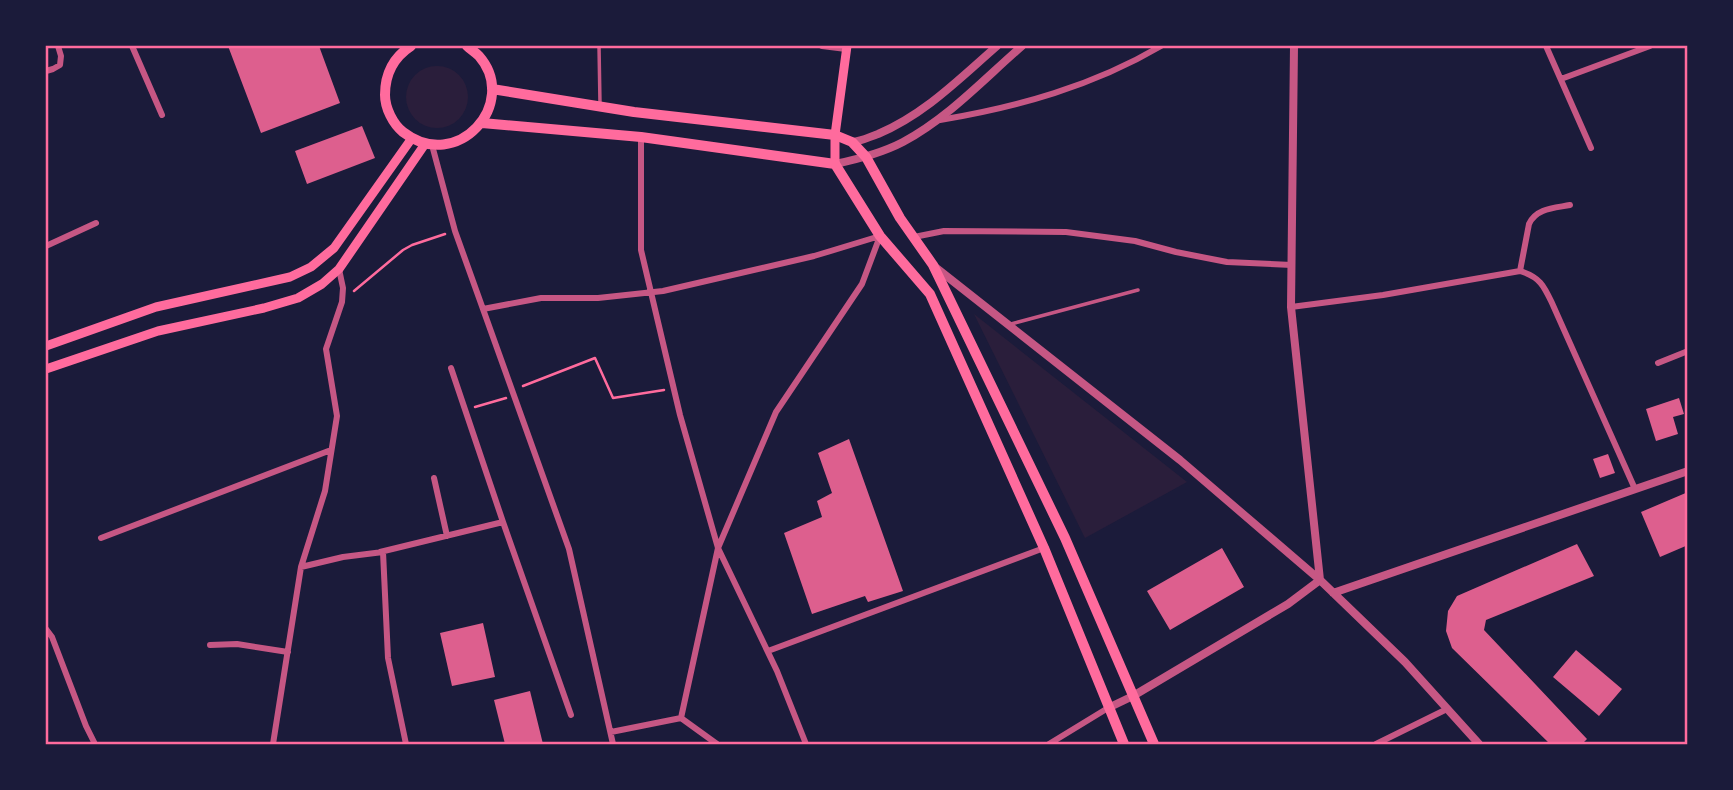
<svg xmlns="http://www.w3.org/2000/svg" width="1733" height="790" font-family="'Titillium Web',sans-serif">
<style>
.green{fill:#2a1e3b}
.building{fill:#dd5f8e}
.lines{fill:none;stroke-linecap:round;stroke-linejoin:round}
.path{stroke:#ff6b9d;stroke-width:2.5}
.service{stroke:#c65784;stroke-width:3.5}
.minor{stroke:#c65784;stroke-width:6}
.tertiary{stroke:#c65784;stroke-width:8}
.secondary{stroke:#ff6b9d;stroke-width:9}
.primary{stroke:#ff6b9d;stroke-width:10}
.neatline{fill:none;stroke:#ff6b9d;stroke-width:2.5}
</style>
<rect width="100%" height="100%" fill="#1b1b3a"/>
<path class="green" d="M406 97a31 31 0 1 1 62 0a31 31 0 1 1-62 0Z
M 974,314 L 1187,482 L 1085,538 Z"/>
<path class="building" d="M 228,46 L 319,46 L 340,103 L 261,133 Z
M 362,126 L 375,158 L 307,184 L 295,151 Z
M 1679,398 L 1684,414 L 1673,417 L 1678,434 L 1656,441 L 1646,409 Z
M 849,439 L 903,591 L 868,602 L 865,596 L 812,614 L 784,533 L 822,517 L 817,501 L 832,493 L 818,453 Z
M 1608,454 L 1615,473 L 1600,478 L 1593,459 Z
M 1688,492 L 1688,545 L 1660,557 L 1641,512 Z
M 1577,544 L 1594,576 L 1486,620 L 1484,630 L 1587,739 L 1582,744 L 1550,744 L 1452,648 L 1446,631 L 1448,611 L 1457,596 Z
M 1222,548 L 1244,587 L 1170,630 L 1147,591 Z
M 483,623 L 495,677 L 452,686 L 440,633 Z
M 1576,650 L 1622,689 L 1599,716 L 1553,677 Z
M 530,691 L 543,744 L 505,744 L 494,700 Z"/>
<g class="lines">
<path class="path" d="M 354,291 L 403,250 L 412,245 L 445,234
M 523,386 L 595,358 L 613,398 L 664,390
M 475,407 L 506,398"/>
<path class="service" d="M 599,46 L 600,104
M 1011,324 L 1138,290"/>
<path class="minor" d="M 132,46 L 162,115
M 822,46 L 846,49
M 1546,46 L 1591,148
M 46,71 L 53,69 L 60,65 L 61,56 L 58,46
M 1561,79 L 1650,46
M 940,120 C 1018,107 1093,86 1161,46
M 641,137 L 641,250 L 680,415 L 718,548 L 777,671 L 806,744
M 432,145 L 455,231 L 569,549 L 613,744
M 914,237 L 944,231 L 1066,232 L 1135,241 L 1176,252 L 1227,262 L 1292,265
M 46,246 L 96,223
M 1520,271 L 1529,224 C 1536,208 1555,208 1570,205
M 1291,307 L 1383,295 L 1520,271 C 1540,277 1544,286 1552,303 L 1635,489
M 483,309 L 541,298 L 598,298 L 663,291 L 814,256 L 880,236
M 1658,363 L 1688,351
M 451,368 L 503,522
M 434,478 L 447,536
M 101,538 L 331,450
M 380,552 L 503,522 L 571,715
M 301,567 L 343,557 L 383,552 L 388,658 L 406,744
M 46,629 L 52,637 L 86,726 L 95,744
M 210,645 L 237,644 L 288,652
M 768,651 L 1044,548
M 681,718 L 717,744
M 611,732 L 681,718 L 718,548 L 776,412 L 862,284 L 880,236
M 273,744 L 301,567 L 325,491 L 337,416 L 326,349 L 342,302 L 343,288 L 339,269
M 1049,744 L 1108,708
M 1376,744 L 1447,709"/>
<path class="tertiary" d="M 852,142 C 862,141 869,137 878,134 C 925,114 959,79 997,46
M 835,164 C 859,159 882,153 903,142 C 948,118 984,79 1022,46
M 935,267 L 1180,460 L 1320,580 L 1405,662 L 1479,744
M 1333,593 L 1688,471
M 1108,708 L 1133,696 L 1288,604 L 1320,580 L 1291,307 L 1294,46"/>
<path class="secondary" d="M 835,164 L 835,135 L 847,46
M 46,346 L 156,307 L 290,277 L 311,267 L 334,248 L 412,138
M 46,369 L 158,331 L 264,308 L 298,298 L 322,284 L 339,269 L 425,144"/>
<path class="primary" d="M 411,46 C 394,57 385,74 385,95 C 385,108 393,124 403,132 C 457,174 520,103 479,56 C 475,52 470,49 467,46
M 492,89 L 634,112 L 835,135 L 852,142 L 866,157 L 900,218 L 933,265 L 1065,538 L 1154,744
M 482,123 L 641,137 L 835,164 L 880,236 L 930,294 L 1044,548 L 1124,744"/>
</g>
<rect width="1733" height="790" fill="none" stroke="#1b1b3a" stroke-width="94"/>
<rect x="47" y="47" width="1639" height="696" class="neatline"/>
</svg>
